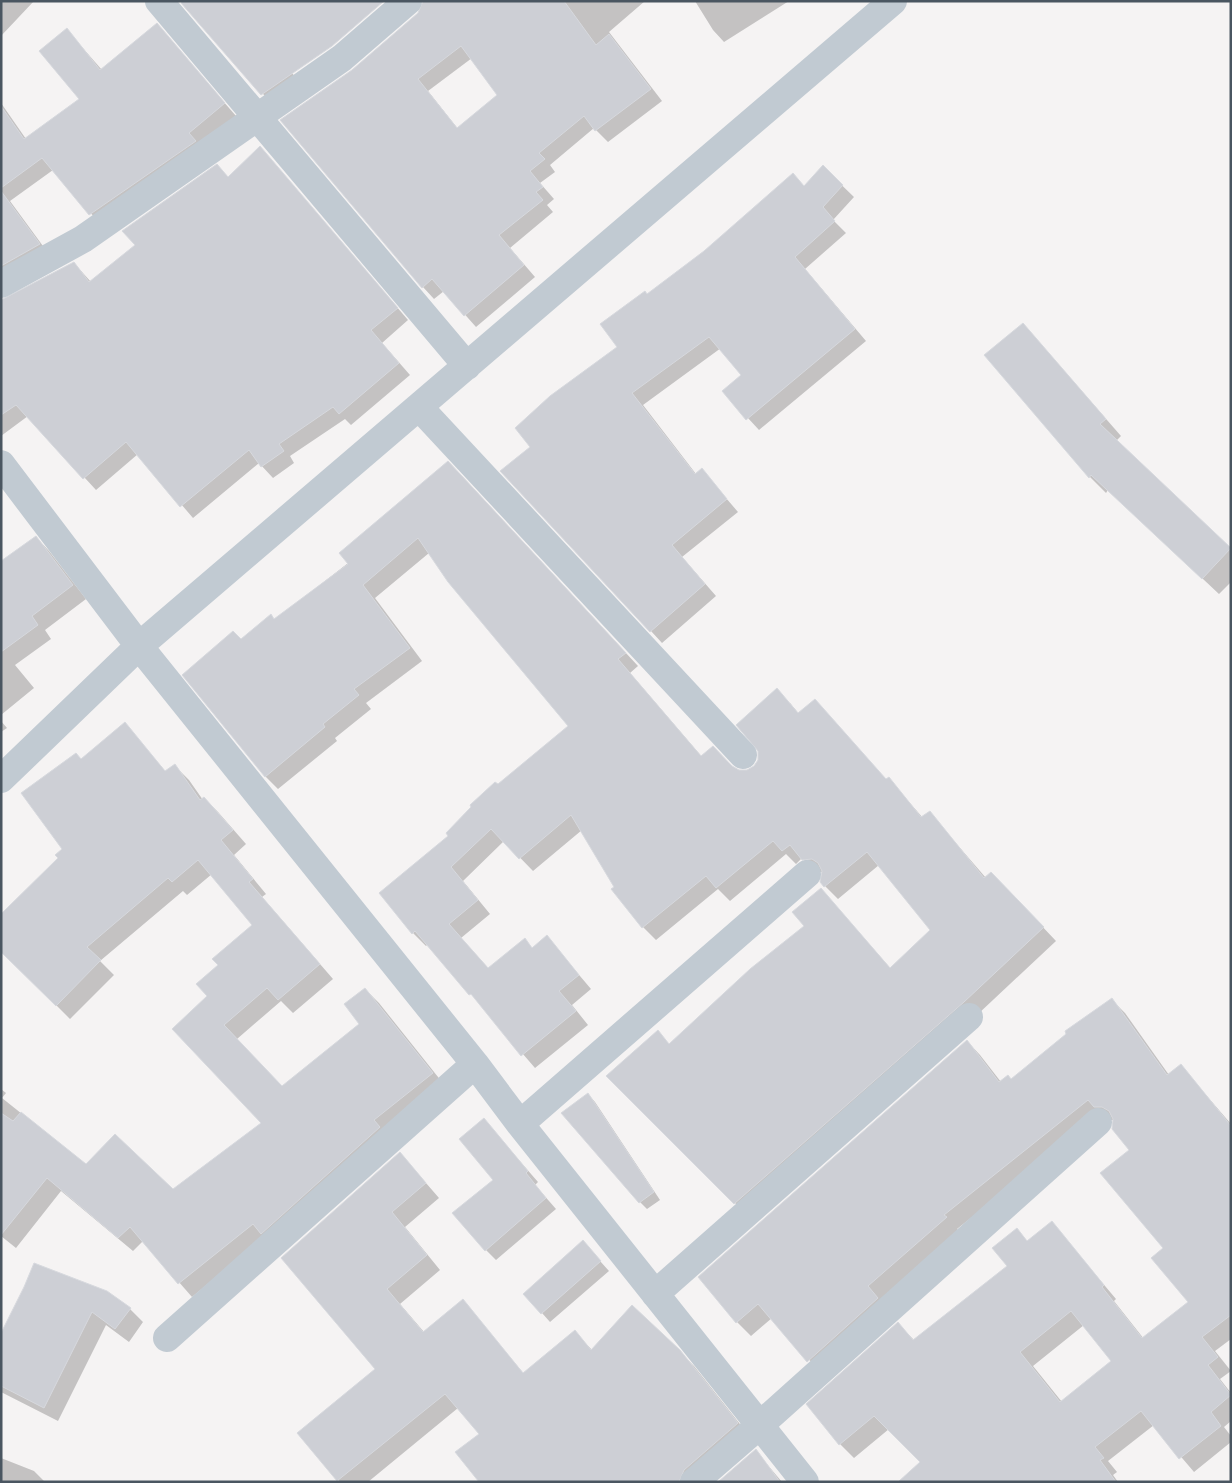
<svg xmlns="http://www.w3.org/2000/svg" width="1232" height="1483" font-family="Arial,sans-serif">
<style>
.shadow{fill:#0003;fill-rule:evenodd}
.building{fill:#cdcfd5;stroke:#d7d9de;fill-rule:evenodd}
.lines{fill:none;stroke-linecap:round;stroke-linejoin:round}
.minor{stroke:#c1cad2;stroke-width:28}
</style>
<rect width="100%" height="100%" fill="#f5f3f3"/>
<path class="shadow" d="M 1,1 L 34,1 L 1,36 Z
M 181,1 L 379,1 L 292,73 L 301,84 L 272,104 Z
M 443,1 L 645,1 L 609,32 L 662,101 L 608,142 L 594,128 L 550,165 L 555,172 L 540,183 L 554,199 L 547,205 L 553,212 L 510,248 L 535,277 L 476,327 L 444,291 L 434,299 L 423,287 L 352,72 ZM 472,58 L 499,96 L 458,129 L 428,91 Z
M 695,1 L 789,1 L 724,42 L 713,30 Z
M 157,25 L 236,116 L 102,226 L 53,170 L 10,201 L 51,257 L 1,285 L 1,103 L 26,139 L 81,100 L 67,30 L 102,70 Z
M 260,147 L 408,320 L 382,343 L 410,375 L 351,425 L 345,419 L 290,456 L 294,463 L 273,478 L 259,463 L 193,518 L 138,454 L 96,490 L 28,416 L 1,436 L 1,301 L 74,263 L 91,282 L 137,245 L 217,166 L 229,178 Z
M 823,167 L 854,197 L 833,220 L 846,233 L 805,269 L 866,341 L 759,430 L 724,392 L 743,375 L 721,348 L 643,405 L 696,474 L 702,470 L 738,512 L 682,557 L 716,596 L 662,643 L 651,631 L 532,447 L 619,347 L 647,295 L 805,187 Z
M 1023,324 L 1121,436 L 1116,441 L 1231,549 L 1231,582 L 1219,594 L 1108,490 L 1106,493 L 1090,477 Z
M 461,475 L 638,666 L 630,673 L 702,757 L 739,771 L 747,771 L 755,767 L 790,703 L 799,714 L 887,780 L 888,778 L 923,818 L 929,812 L 986,878 L 1004,886 L 1056,941 L 977,1015 L 748,1216 L 608,1076 L 657,1032 L 670,1045 L 833,903 L 891,969 L 932,930 L 879,865 L 838,899 L 825,886 L 824,872 L 816,872 L 802,858 L 796,864 L 786,854 L 730,901 L 718,889 L 656,940 L 643,927 L 616,887 L 582,830 L 533,871 L 504,841 L 463,881 L 490,914 L 461,938 L 489,969 L 525,940 L 533,949 L 547,937 L 591,989 L 572,1005 L 588,1025 L 535,1068 L 428,944 L 426,946 L 413,933 L 450,836 L 570,726 L 429,553 L 375,598 L 422,661 L 366,703 L 371,709 L 335,738 L 337,741 L 278,789 L 265,776 L 241,640 L 275,620 Z
M 36,537 L 49,551 L 86,599 L 45,630 L 51,639 L 15,665 L 34,688 L 1,715 L 1,563 Z
M 1,721 L 7,728 L 1,732 Z
M 125,724 L 166,772 L 175,766 L 189,780 L 203,800 L 204,798 L 218,812 L 246,844 L 234,855 L 266,894 L 262,897 L 333,979 L 293,1013 L 281,1001 L 237,1039 L 282,1087 L 361,1025 L 365,989 L 379,1003 L 446,1087 L 192,1297 L 143,1241 L 133,1251 L 61,1191 L 16,1248 L 1,1236 L 1,1089 L 6,1093 L 2,1098 L 86,1165 L 173,1191 L 263,1124 L 208,996 L 219,965 L 254,926 L 212,874 L 187,895 L 183,891 L 100,961 L 114,975 L 70,1019 L 1,950 L 64,849 L 82,760 Z
M 1112,1000 L 1125,1013 L 1169,1075 L 1181,1066 L 1231,1124 L 1231,1339 L 1215,1351 L 1231,1371 L 1220,1379 L 1231,1393 L 1231,1421 L 1224,1427 L 1231,1436 L 1231,1442 L 1194,1472 L 1154,1425 L 1108,1461 L 1117,1472 L 1113,1475 L 1118,1482 L 900,1482 L 921,1462 L 889,1429 L 854,1458 L 840,1444 L 898,1324 L 915,1341 L 1009,1266 L 1017,1230 L 1028,1242 L 1052,1223 L 1116,1299 L 1114,1301 L 1144,1339 L 1190,1302 L 1165,1248 L 1131,1150 L 1114,1120 L 1108,1120 L 1102,1114 L 957,1229 L 959,1232 L 822,1374 L 772,1318 L 751,1336 L 737,1322 L 967,1041 L 980,1055 L 1001,1082 L 1011,1080 ZM 1084,1325 L 1113,1362 L 1062,1402 L 1033,1366 Z
M 588,1094 L 595,1102 L 660,1200 L 647,1209 L 640,1202 Z
M 484,1120 L 538,1182 L 535,1185 L 556,1209 L 496,1260 L 486,1250 L 495,1180 Z
M 400,1153 L 439,1198 L 405,1227 L 440,1270 L 400,1304 L 424,1332 L 463,1301 L 524,1374 L 575,1332 L 592,1350 L 679,1351 L 694,1366 L 751,1438 L 701,1482 L 481,1482 L 481,1434 L 458,1408 L 368,1482 L 340,1482 L 299,1433 L 376,1370 L 282,1258 Z
M 591,1251 L 609,1271 L 550,1322 L 542,1313 Z
M 29,1280 L 130,1309 L 143,1322 L 129,1342 L 106,1325 L 58,1421 L 1,1392 L 1,1336 Z
M 756,1451 L 782,1482 L 720,1482 Z
M 1,1458 L 34,1471 L 45,1482 L 1,1482 Z"/>
<path class="building" d="M 183,1 L 384,1 L 332,46 L 261,95 L 181,3 Z
M 423,1 L 564,1 L 596,45 L 609,34 L 651,89 L 595,131 L 584,116 L 539,153 L 545,159 L 530,171 L 543,187 L 536,192 L 543,200 L 499,235 L 524,265 L 464,316 L 432,279 L 422,288 L 280,120 L 352,70 L 418,13 ZM 461,46 L 497,95 L 457,128 L 418,79 Z
M 157,23 L 225,103 L 189,133 L 196,141 L 89,215 L 42,158 L 1,188 L 1,106 L 24,139 L 79,99 L 39,51 L 67,28 L 100,70 Z
M 260,146 L 398,308 L 371,330 L 399,363 L 339,414 L 333,407 L 279,444 L 284,451 L 261,467 L 249,450 L 180,507 L 126,442 L 83,479 L 16,405 L 1,415 L 1,300 L 74,262 L 89,282 L 135,245 L 122,231 L 217,164 L 228,177 Z
M 823,165 L 843,185 L 823,207 L 835,221 L 795,257 L 855,329 L 746,420 L 722,391 L 741,375 L 709,337 L 632,393 L 695,474 L 702,468 L 727,499 L 672,545 L 705,584 L 650,632 L 500,471 L 530,447 L 515,428 L 550,396 L 617,347 L 600,324 L 645,291 L 647,294 L 704,251 L 793,173 L 804,186 Z
M 1,191 L 40,244 L 1,266 Z
M 1023,323 L 1106,419 L 1100,424 L 1231,548 L 1202,579 L 1091,475 L 1089,478 L 984,355 Z
M 448,461 L 626,653 L 618,659 L 701,756 L 713,746 L 732,766 L 739,770 L 747,770 L 754,766 L 758,760 L 758,751 L 736,725 L 777,688 L 798,713 L 815,699 L 886,779 L 889,777 L 921,817 L 930,811 L 984,878 L 991,872 L 1044,927 L 964,1002 L 734,1204 L 606,1076 L 658,1030 L 669,1044 L 750,969 L 804,926 L 792,912 L 821,888 L 890,968 L 930,930 L 867,852 L 824,887 L 820,882 L 822,871 L 818,863 L 812,859 L 802,860 L 790,845 L 782,851 L 773,841 L 716,888 L 706,876 L 642,928 L 611,889 L 614,887 L 571,815 L 519,859 L 491,829 L 451,867 L 478,900 L 449,924 L 488,968 L 525,938 L 532,948 L 547,935 L 579,975 L 559,991 L 576,1011 L 521,1056 L 471,994 L 469,995 L 415,931 L 412,934 L 379,893 L 448,836 L 446,833 L 471,807 L 470,805 L 495,782 L 498,784 L 568,726 L 448,582 L 418,538 L 363,585 L 410,648 L 354,689 L 359,695 L 323,724 L 325,727 L 265,777 L 182,675 L 233,631 L 241,639 L 271,614 L 274,619 L 348,564 L 339,553 Z
M 36,536 L 73,585 L 32,616 L 38,625 L 1,652 L 1,561 Z
M 125,722 L 165,771 L 175,764 L 200,800 L 204,797 L 233,830 L 221,840 L 253,879 L 249,882 L 320,964 L 278,1000 L 267,988 L 224,1025 L 282,1086 L 359,1024 L 344,1004 L 365,988 L 433,1073 L 374,1120 L 380,1127 L 261,1234 L 253,1224 L 178,1284 L 130,1227 L 118,1238 L 47,1178 L 1,1235 L 1,1113 L 13,1121 L 21,1112 L 86,1164 L 115,1134 L 173,1189 L 261,1123 L 172,1029 L 207,996 L 196,984 L 218,965 L 212,959 L 252,925 L 198,860 L 172,882 L 168,878 L 87,947 L 101,960 L 56,1006 L 1,952 L 1,914 L 58,858 L 55,855 L 62,849 L 21,793 L 76,753 L 81,759 Z
M 1112,998 L 1167,1075 L 1181,1064 L 1231,1126 L 1231,1315 L 1202,1337 L 1218,1357 L 1208,1365 L 1231,1395 L 1211,1412 L 1221,1426 L 1179,1459 L 1141,1411 L 1095,1447 L 1104,1458 L 1100,1460 L 1116,1482 L 898,1482 L 920,1462 L 874,1416 L 839,1445 L 806,1404 L 898,1322 L 913,1340 L 1007,1266 L 992,1248 L 1017,1228 L 1027,1241 L 1052,1221 L 1104,1285 L 1102,1287 L 1142,1338 L 1188,1302 L 1151,1258 L 1163,1248 L 1100,1173 L 1129,1150 L 1112,1129 L 1113,1119 L 1109,1111 L 1102,1107 L 1094,1107 L 1088,1100 L 944,1215 L 947,1217 L 868,1286 L 878,1298 L 807,1362 L 758,1304 L 736,1323 L 698,1277 L 967,1040 L 999,1082 L 1008,1075 L 1011,1079 L 1066,1034 L 1065,1031 ZM 1071,1311 L 1111,1361 L 1060,1402 L 1020,1352 Z
M 588,1093 L 654,1192 L 639,1203 L 561,1113 Z
M 484,1118 L 528,1171 L 526,1173 L 546,1198 L 485,1251 L 452,1213 L 493,1180 L 459,1139 Z
M 400,1152 L 426,1183 L 392,1212 L 427,1255 L 387,1289 L 423,1332 L 463,1299 L 523,1373 L 575,1330 L 591,1350 L 632,1305 L 680,1350 L 738,1423 L 684,1470 L 679,1482 L 479,1482 L 455,1452 L 479,1434 L 445,1394 L 337,1481 L 297,1433 L 375,1369 L 281,1258 Z
M 583,1240 L 601,1261 L 541,1314 L 523,1294 Z
M 34,1263 L 107,1291 L 131,1308 L 115,1329 L 92,1312 L 44,1408 L 1,1386 L 1,1333 L 24,1287 Z
M 756,1449 L 780,1482 L 718,1482 Z"/>
<g class="lines">
<path class="minor" d="M 159,1 L 467,366
M 1,284 L 83,239 L 342,58 L 408,1
M 419,407 L 743,755
M 1,464 L 139,646 L 475,1064 L 520,1124 L 805,1482
M 1,779 L 139,646 L 893,1
M 520,1124 L 807,874
M 655,1294 L 969,1017
M 167,1338 L 475,1064
M 694,1482 L 760,1425 L 1098,1122"/>
</g>
<rect width="1232" height="1483" fill="none" stroke="#4a5661" stroke-width="5"/>
</svg>
